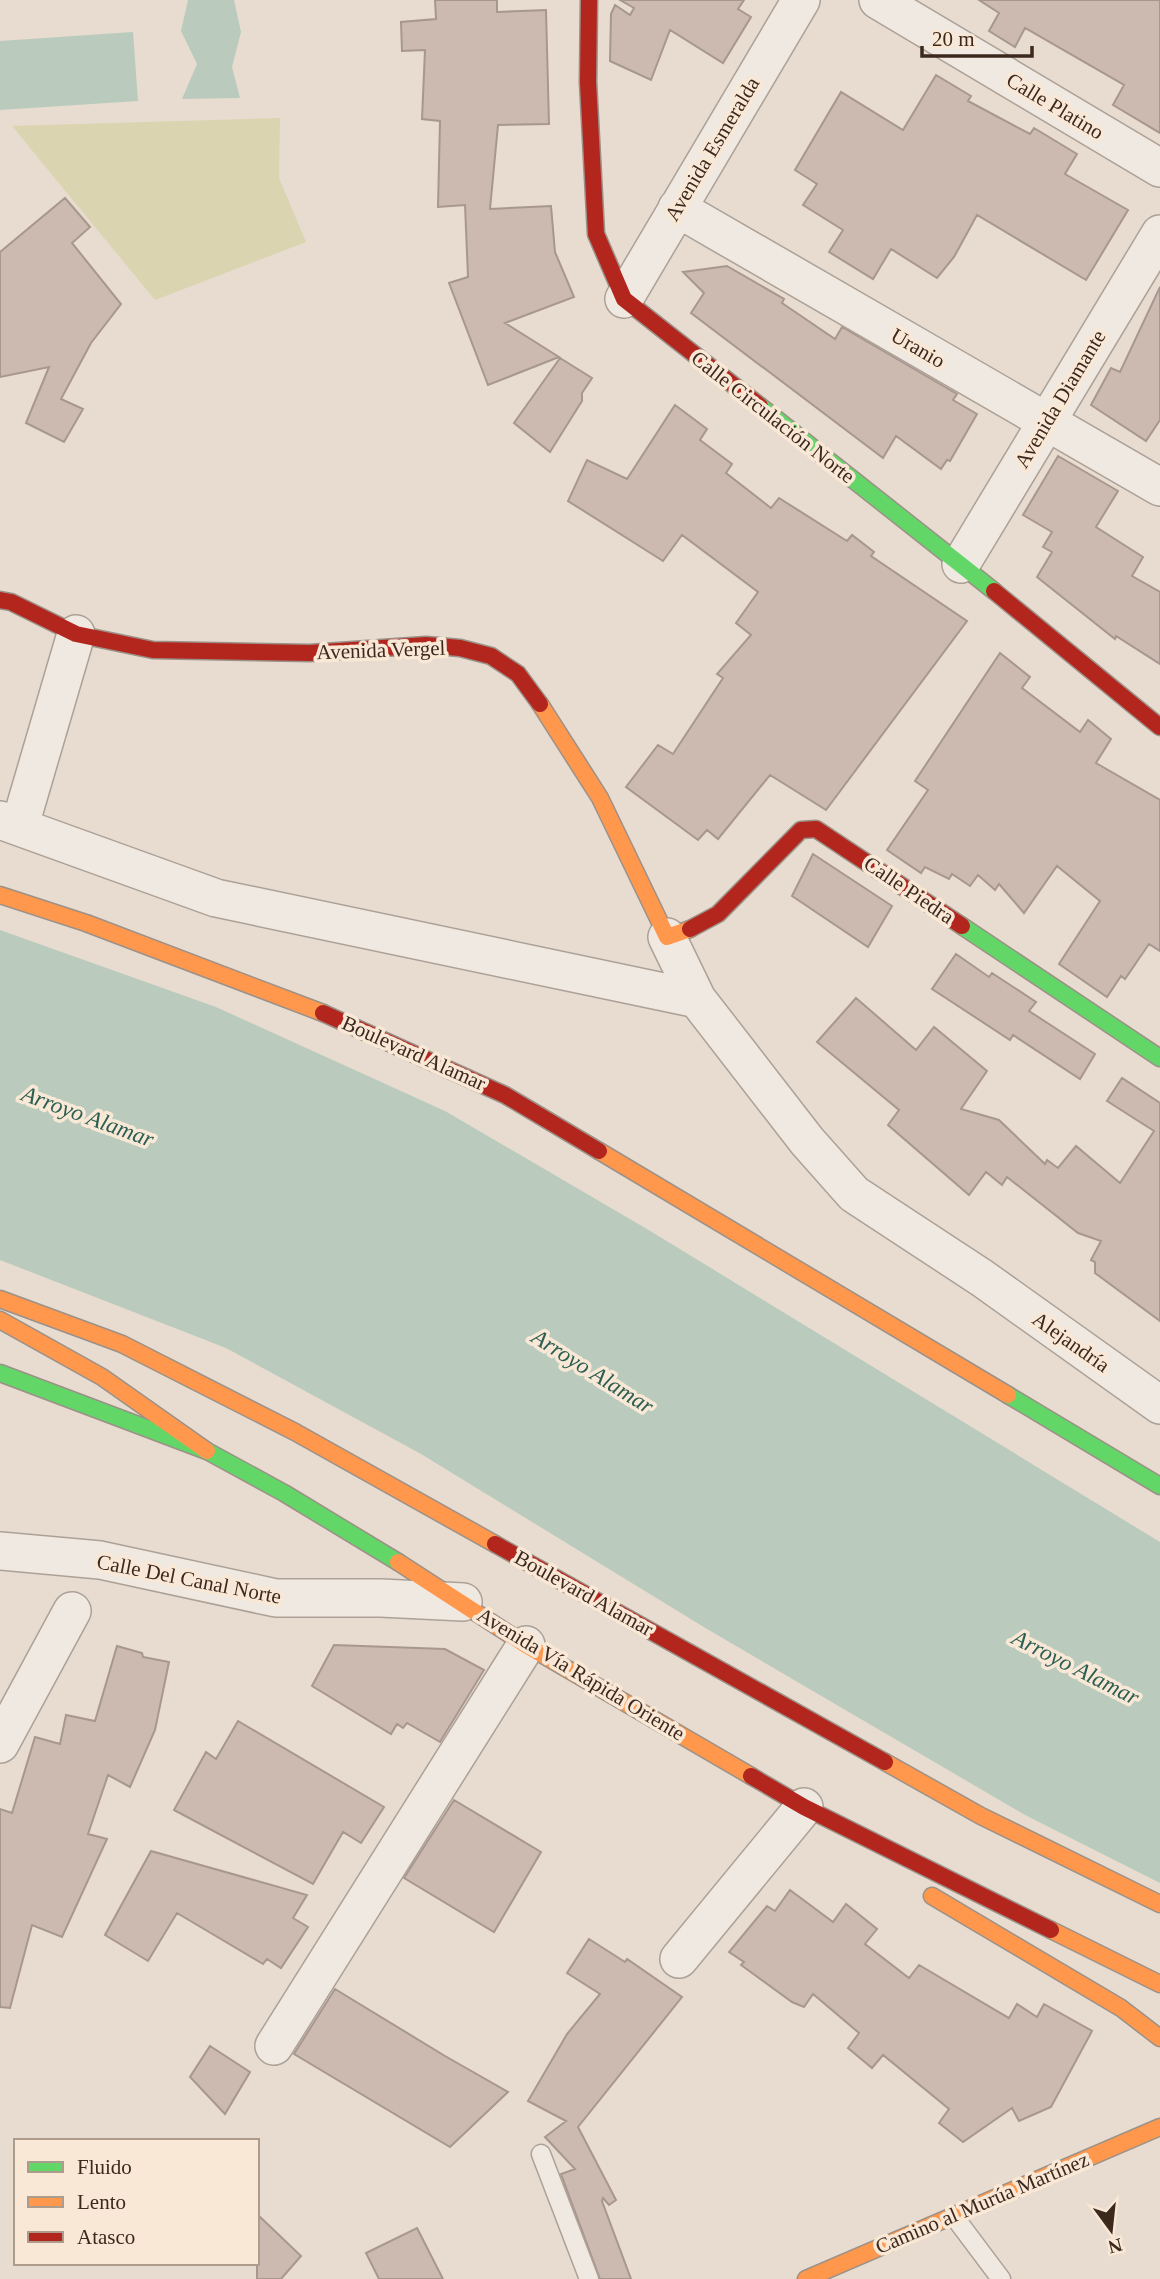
<svg xmlns="http://www.w3.org/2000/svg" width="1160" height="2279" font-family="'Times New Roman',serif">
<style>
.green{fill:#dbd4b0}
.water{fill:#bacbbe}
.building{fill:#ccb9af;stroke:#a8978e;stroke-width:2}
.lines{fill:none;stroke-linecap:round;stroke-linejoin:round}
.lane-casing{stroke:#ada197;stroke-width:21}
.street-casing{stroke:#ada197;stroke-width:40}
.fast-casing{stroke:#9c9188;stroke-width:19}
.slow-casing{stroke:#9c9188;stroke-width:19}
.jam-casing{stroke:#9c9188;stroke-width:19}
.lane{stroke:#efe9e1;stroke-width:18}
.street{stroke:#efe9e1;stroke-width:37}
.fast{stroke:#63d668;stroke-width:16}
.slow{stroke:#ff974d;stroke-width:16}
.jam{stroke:#b3261e;stroke-width:16}
.labels{text-anchor:middle;stroke-width:7;stroke-linejoin:round;paint-order:stroke}
.street-label{font-size:21px;fill:#3d281e;stroke:#f8e8d5}
.water-label{font-size:23px;font-style:italic;fill:#2c5e53;stroke:#f8e8d5}
</style>
<rect width="100%" height="100%" fill="#e7dccf"/>
<path class="green" d="M 280,118 L 279,178 L 306,242 L 155,300 L 12,126 Z"/>
<path class="water" d="M 188,0 L 234,0 L 241,32 L 232,67 L 240,98 L 182,99 L 197,64 L 181,31 Z
M 133,32 L 138,101 L 0,110 L 0,41 Z
M 0,930 L 216,1007 L 445,1111 L 647,1229 L 1160,1542 L 1160,1883 L 1025,1815 L 707,1629 L 421,1454 L 226,1348 L 0,1260 Z"/>
<path class="building" d="M 435,0 L 497,0 L 497,12 L 546,10 L 549,124 L 498,125 L 490,209 L 551,206 L 555,252 L 574,297 L 505,323 L 559,357 L 488,385 L 449,283 L 468,277 L 465,205 L 438,207 L 440,121 L 422,119 L 425,50 L 402,51 L 401,22 L 436,19 Z
M 620,0 L 744,0 L 738,9 L 751,17 L 723,63 L 670,30 L 651,80 L 610,61 L 611,14 L 615,5 L 630,15 L 634,8 Z
M 979,0 L 1160,0 L 1160,133 L 1113,105 L 1124,85 L 1025,28 L 1015,47 L 989,31 L 999,13 Z
M 936,75 L 971,96 L 968,101 L 1030,134 L 1034,128 L 1077,154 L 1065,174 L 1128,210 L 1086,280 L 977,215 L 954,257 L 937,278 L 891,249 L 873,279 L 829,252 L 843,230 L 803,205 L 817,184 L 795,170 L 841,92 L 903,130 Z
M 65,198 L 90,227 L 72,243 L 121,304 L 91,343 L 61,399 L 83,409 L 64,442 L 26,423 L 49,367 L 0,377 L 0,252 Z
M 727,266 L 784,299 L 782,303 L 835,339 L 842,327 L 957,394 L 953,400 L 977,414 L 950,461 L 947,460 L 941,469 L 896,436 L 883,458 L 691,313 L 704,293 L 683,272 Z
M 1160,287 L 1160,420 L 1146,441 L 1091,405 L 1111,368 L 1120,372 Z
M 560,358 L 592,378 L 582,393 L 582,401 L 550,452 L 514,423 Z
M 675,405 L 707,429 L 700,440 L 732,464 L 726,473 L 771,508 L 779,498 L 847,541 L 852,535 L 874,552 L 871,556 L 967,621 L 826,810 L 770,775 L 718,839 L 707,830 L 698,840 L 626,787 L 658,745 L 673,754 L 723,678 L 717,674 L 751,635 L 736,623 L 758,592 L 682,535 L 663,561 L 568,501 L 587,460 L 627,479 Z
M 1058,456 L 1118,491 L 1096,527 L 1143,557 L 1132,576 L 1160,592 L 1160,664 L 1116,636 L 1115,639 L 1037,577 L 1052,552 L 1043,547 L 1052,532 L 1023,515 Z
M 1000,653 L 1030,677 L 1022,688 L 1080,732 L 1088,720 L 1111,739 L 1096,763 L 1160,800 L 1160,951 L 1149,944 L 1125,979 L 1121,976 L 1107,997 L 1059,964 L 1100,901 L 1057,866 L 1024,913 L 999,884 L 995,890 L 978,875 L 970,886 L 952,874 L 949,879 L 925,867 L 921,873 L 887,850 L 928,790 L 915,781 Z
M 813,854 L 892,906 L 868,947 L 792,896 Z
M 956,954 L 989,977 L 992,973 L 1036,1002 L 1029,1011 L 1095,1054 L 1080,1079 L 1013,1035 L 1010,1040 L 932,989 Z
M 856,998 L 916,1050 L 934,1027 L 987,1071 L 961,1109 L 999,1120 L 1045,1164 L 1047,1160 L 1058,1168 L 1076,1146 L 1120,1183 L 1154,1131 L 1107,1101 L 1122,1078 L 1160,1103 L 1160,1321 L 1095,1273 L 1095,1262 L 1091,1260 L 1101,1241 L 1078,1233 L 1007,1177 L 1002,1185 L 986,1172 L 969,1195 L 888,1125 L 899,1110 L 817,1042 Z
M 334,1645 L 445,1649 L 484,1670 L 440,1742 L 407,1723 L 403,1728 L 397,1724 L 391,1734 L 312,1686 Z
M 117,1646 L 142,1653 L 143,1657 L 169,1662 L 155,1730 L 130,1787 L 108,1775 L 88,1834 L 107,1839 L 62,1937 L 32,1925 L 10,2008 L 0,2007 L 0,1809 L 12,1813 L 35,1737 L 60,1744 L 66,1715 L 95,1721 Z
M 238,1721 L 384,1807 L 361,1843 L 343,1832 L 313,1884 L 174,1810 L 206,1752 L 216,1759 Z
M 454,1800 L 541,1852 L 494,1932 L 404,1878 Z
M 151,1851 L 307,1895 L 293,1918 L 308,1927 L 281,1968 L 267,1959 L 263,1964 L 177,1913 L 148,1961 L 105,1935 Z
M 790,1890 L 833,1922 L 846,1904 L 877,1929 L 865,1944 L 909,1978 L 919,1965 L 1009,2018 L 1017,2004 L 1037,2017 L 1044,2004 L 1092,2031 L 1051,2107 L 1019,2121 L 1012,2108 L 963,2142 L 939,2123 L 949,2109 L 883,2055 L 872,2068 L 848,2048 L 859,2033 L 813,1994 L 804,2007 L 792,2002 L 741,1965 L 744,1962 L 729,1952 L 767,1906 L 775,1911 Z
M 589,1939 L 625,1962 L 627,1959 L 682,1997 L 578,2127 L 616,2200 L 609,2205 L 603,2198 L 602,2201 L 631,2279 L 600,2279 L 561,2174 L 575,2169 L 545,2137 L 566,2121 L 528,2101 L 567,2034 L 600,1994 L 567,1973 Z
M 335,1989 L 445,2056 L 508,2092 L 450,2147 L 294,2054 Z
M 210,2046 L 250,2072 L 225,2114 L 190,2077 Z
M 257,2214 L 301,2256 L 281,2279 L 257,2279 Z
M 417,2228 L 443,2279 L 379,2279 L 366,2253 Z"/>
<g class="lines">
<defs>
<path id="lane" d="M 541,2154 L 589,2279
M 953,2215 L 1001,2279"/>
<path id="street" d="M 878,0 L 1160,168
M 677,208 L 1160,487
M 624,299 L 801,0
M 961,564 L 1160,234
M 0,820 L 216,898 L 697,999
M 20,825 L 76,634
M 667,937 L 697,999 L 807,1141 L 854,1194 L 982,1278 L 1160,1405
M 0,1551 L 100,1560 L 276,1598 L 381,1598 L 463,1602
M 0,1744 L 72,1611
M 679,1959 L 804,1807
M 274,2046 L 526,1645"/>
<path id="fast" d="M 760,406 L 994,591
M 962,926 L 1160,1058
M 0,1373 L 207,1451 L 284,1493 L 398,1562
M 1008,1395 L 1160,1486"/>
<path id="slow" d="M 540,704 L 600,798 L 667,937 L 690,929
M 0,895 L 86,923 L 323,1013
M 599,1151 L 1008,1395
M 0,1299 L 122,1344 L 295,1432 L 495,1544
M 0,1320 L 102,1377 L 207,1451
M 398,1562 L 526,1645 L 751,1776
M 885,1762 L 981,1816 L 1160,1904
M 932,1896 L 1121,2008 L 1160,2038
M 1051,1930 L 1160,1984
M 806,2279 L 1160,2127"/>
<path id="jam" d="M 589,0 L 588,82 L 596,234 L 624,299 L 760,406
M 994,591 L 1160,727
M 0,600 L 11,602 L 76,634 L 153,650 L 310,653 L 426,645 L 460,648 L 491,656 L 518,674 L 540,704
M 690,929 L 718,914 L 801,830 L 816,829 L 962,926
M 323,1013 L 505,1095 L 599,1151
M 495,1544 L 885,1762
M 751,1776 L 804,1807 L 1051,1930"/>
</defs>
<use href="#lane" class="lane-casing"/>
<use href="#street" class="street-casing"/>
<use href="#fast" class="fast-casing"/>
<use href="#slow" class="slow-casing"/>
<use href="#jam" class="jam-casing"/>
<use href="#lane" class="lane"/>
<use href="#street" class="street"/>
<use href="#fast" class="fast"/>
<use href="#slow" class="slow"/>
<use href="#jam" class="jam"/>
</g>
<g class="labels">
<g class="street-label">
<text transform="translate(1055 106) rotate(31)" y="7">Calle Platino</text>
<text transform="translate(712 149) rotate(-59)" y="7">Avenida Esmeralda</text>
<text transform="translate(918 348) rotate(30)" y="7">Uranio</text>
<text transform="translate(1060 399) rotate(-59)" y="7">Avenida Diamante</text>
<text transform="translate(773 417) rotate(38)" y="7">Calle Circulación Norte</text>
<text transform="translate(381 650) rotate(-2)" y="7">Avenida Vergel</text>
<text transform="translate(909 890) rotate(34)" y="7">Calle Piedra</text>
<text transform="translate(414 1053) rotate(24)" y="7">Boulevard Alamar</text>
<text transform="translate(1071 1342) rotate(35)" y="7">Alejandría</text>
<text transform="translate(189 1579) rotate(11)" y="7">Calle Del Canal Norte</text>
<text transform="translate(584 1593) rotate(29)" y="7">Boulevard Alamar</text>
<text transform="translate(581 1674) rotate(31)" y="7">Avenida Vía Rápida Oriente</text>
<text transform="translate(982 2203) rotate(-23)" y="7">Camino al Murúa Martínez</text>
</g>
<g class="water-label">
<text transform="translate(88 1116) rotate(20)" y="8">Arroyo Alamar</text>
<text transform="translate(593 1371) rotate(32)" y="8">Arroyo Alamar</text>
<text transform="translate(1076 1667) rotate(27)" y="8">Arroyo Alamar</text>
</g>
</g>
<rect x="14" y="2139" width="245" height="126" fill="#f8e8d5" stroke="#ad9b8c" stroke-width="2"/>
<rect x="28" y="2162" width="35" height="10" fill="#63d668" stroke="#ad9b8c" stroke-width="2"/>
<text x="77" y="2174" font-size="21" fill="#3d281e">Fluido</text>
<rect x="28" y="2197" width="35" height="10" fill="#ff974d" stroke="#ad9b8c" stroke-width="2"/>
<text x="77" y="2209" font-size="21" fill="#3d281e">Lento</text>
<rect x="28" y="2232" width="35" height="10" fill="#b3261e" stroke="#ad9b8c" stroke-width="2"/>
<text x="77" y="2244" font-size="21" fill="#3d281e">Atasco</text>
<g transform="translate(1111 2230) rotate(165)" stroke="#f8e8d5" stroke-width="5" paint-order="stroke">
<path d="M0-5L12 26L0 18L-12 26Z" fill="#3d281e"/>
<text y="-10" font-size="19" font-weight="bold" text-anchor="middle" fill="#3d281e">N</text>
</g>
<path d="M922 46v10h110v-10" fill="none" stroke="#3d281e" stroke-width="3.5"/>
<text x="932" y="46" font-size="21" fill="#3d281e" stroke="#f8e8d5" stroke-width="5" paint-order="stroke">20 m</text>
</svg>
